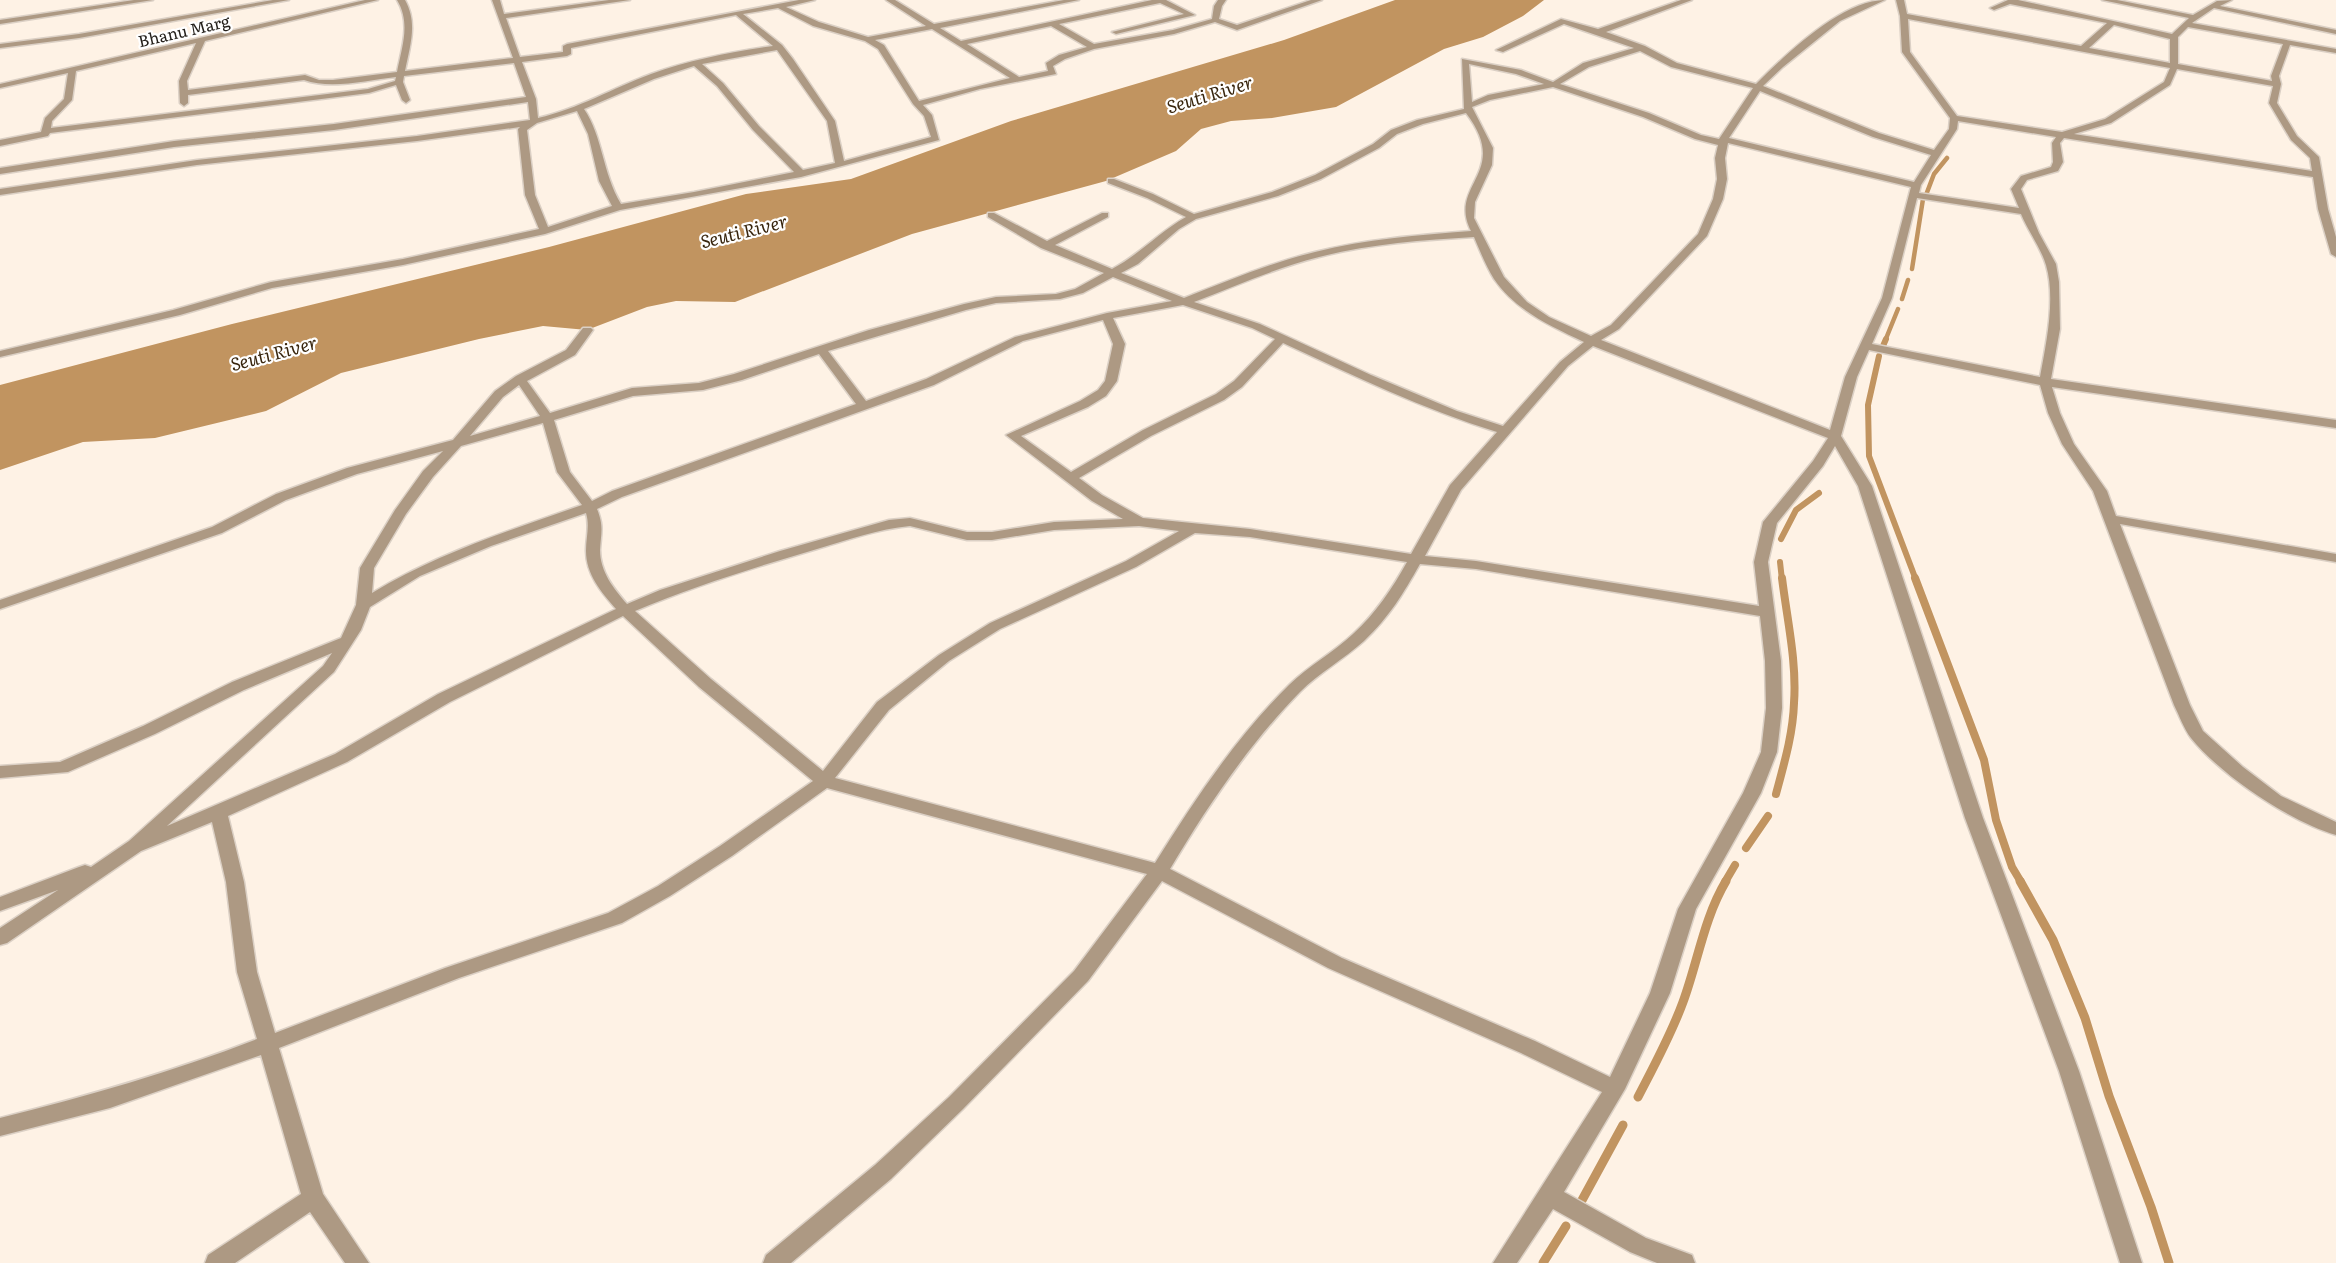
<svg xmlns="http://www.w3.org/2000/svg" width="2336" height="1263" font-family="Literata,serif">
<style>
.water{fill:#c19460}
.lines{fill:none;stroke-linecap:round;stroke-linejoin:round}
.stream-far3{stroke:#c19460;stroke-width:4.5}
.stream-far2{stroke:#c19460;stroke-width:6}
.stream-far1{stroke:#c19460;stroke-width:8}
.stream{stroke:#c19460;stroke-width:9}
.minor-casing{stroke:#dbd0c5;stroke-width:3}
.minor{fill:#ad9983;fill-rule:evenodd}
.labels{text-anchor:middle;stroke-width:4.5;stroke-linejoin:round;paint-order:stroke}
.far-street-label{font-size:16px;fill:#24201b;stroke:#fff}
.far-water-label{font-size:18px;font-style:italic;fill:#39260e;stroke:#fff}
</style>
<rect width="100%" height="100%" fill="#fef2e5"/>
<path class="water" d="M 1395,0 L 1544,0 L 1523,16 L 1483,37 L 1444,49 L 1336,107 L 1272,118 L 1231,121 L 1201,129 L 1176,151 L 1106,181 L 912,234 L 735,302 L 676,301 L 647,307 L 587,330 L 543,326 L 479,339 L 341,373 L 266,411 L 155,438 L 83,442 L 0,470 L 0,385 L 232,324 L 549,247 L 746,194 L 851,179 L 1011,121 L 1284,40 Z"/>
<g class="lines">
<path class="stream-far3" d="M 1926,195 L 1934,174 L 1947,158
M 1912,269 L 1923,199
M 1902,299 L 1908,280
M 1885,341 L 1898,309"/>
<path class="stream-far2" d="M 1883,346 L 1886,339
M 1879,356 L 1868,405 L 1869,456 L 1916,580
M 1781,539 L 1796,510 L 1819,493
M 1780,562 L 1782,580"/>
<path class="stream-far1" d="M 1915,578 L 1984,760 L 1996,820 L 2012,867 L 2021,882
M 1776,794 C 1784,764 1793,734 1794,703 C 1797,662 1787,619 1782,578
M 1746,848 L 1768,816
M 1725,882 L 1735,865"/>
<path class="stream" d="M 2020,881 L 2053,940 L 2085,1018 L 2109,1096 L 2151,1207 L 2169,1263
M 1638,1097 C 1654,1066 1671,1035 1683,1002 C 1698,961 1704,918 1726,881
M 1581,1202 L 1623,1125
M 1543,1263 L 1566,1226"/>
<defs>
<path id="minor" d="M 134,0 L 153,0 L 0,24 L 0,20 Z
M 273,0 L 289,0 L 79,38 L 0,48 L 0,44 L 79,34 Z
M 365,0 L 378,0 L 205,41 L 187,81 L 188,90 L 305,75 L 319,80 L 333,80 L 397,72 C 402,47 411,23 397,0 L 405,0 C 418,23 410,46 405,71 L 513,58 L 492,0 L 500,0 L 504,14 L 609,0 L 630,0 L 506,18 L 520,57 L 563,52 L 563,46 L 567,44 L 799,0 L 815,0 L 786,7 L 819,22 L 868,37 L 926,26 L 886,0 L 895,0 L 934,24 L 1064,0 L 1079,0 L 940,28 L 961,41 L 1152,0 L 1166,0 L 1195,15 L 1116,34 L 1112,32 L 1184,14 L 1160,3 L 1059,24 L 1094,44 L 1173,30 L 1212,19 L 1214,6 L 1218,0 L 1226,0 L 1222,6 L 1219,19 L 1237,25 L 1311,0 L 1322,0 L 1237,30 L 1215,22 L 1174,34 L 1094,49 L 1065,59 L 1053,66 L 1056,74 L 980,89 L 923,105 L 932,115 L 939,140 L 801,177 L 620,210 L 545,234 L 403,265 L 272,288 L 180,315 L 0,357 L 0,351 L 173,310 L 271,282 L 403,259 L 539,229 L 525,195 L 518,129 L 520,127 L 417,141 L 197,165 L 0,195 L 0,189 L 197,160 L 417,136 L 530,120 L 528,102 L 334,130 L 174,147 L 0,174 L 0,168 L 174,141 L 334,124 L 526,97 L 514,63 L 404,76 L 403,82 L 410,100 L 406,103 L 402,100 L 396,85 L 369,93 L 50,133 L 48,136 L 0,146 L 0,140 L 41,132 L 45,118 L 64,99 L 68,73 L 0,88 L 0,84 ZM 778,8 L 813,26 L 865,41 L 878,49 L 913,104 L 924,116 L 931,137 L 844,161 L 835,121 L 793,59 L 782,45 L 743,14 ZM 736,15 L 773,46 C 731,52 690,60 651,74 C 613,88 578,109 538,118 L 536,99 L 522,62 L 567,56 L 571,54 L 571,48 ZM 1051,26 L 1087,47 L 1059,55 L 1046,63 L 1048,71 L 1019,77 L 967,44 ZM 932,29 L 1010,78 L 919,101 L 884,45 L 875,40 ZM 196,43 L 179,81 L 180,103 L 184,106 L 188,103 L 188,95 L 304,80 C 332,90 367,80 396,77 L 395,81 L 368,89 L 51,128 L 52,121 L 72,100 L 76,71 ZM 777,50 L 827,121 L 835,163 L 803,170 L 759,126 L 723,83 L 702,64 ZM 694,66 L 717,86 L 753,130 L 794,172 L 694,192 L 621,204 C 602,172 603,137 584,109 L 654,79 ZM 577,111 L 588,134 L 599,181 L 612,206 L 548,227 L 535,195 L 527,130 L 537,123 Z
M 1681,0 L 1692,0 L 1606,32 L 1645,46 L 1677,63 L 1756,84 C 1785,55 1842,0 1885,0 L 1840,21 L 1783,67 L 1763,86 L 1879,133 L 1934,150 L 1949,129 L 1950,118 L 1902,52 L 1900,16 L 1896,0 L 1904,0 L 1907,14 L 2081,46 L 2107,23 L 2010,4 L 1994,10 L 1990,8 L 2008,0 L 2018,0 L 2172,34 L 2189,18 L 2102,0 L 2117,0 L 2193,15 L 2217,1 L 2232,0 L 2220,6 L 2336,30 L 2336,34 L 2214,8 L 2192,23 L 2336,49 L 2336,53 L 2290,45 L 2279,76 L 2281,84 L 2277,103 L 2297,136 L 2319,157 L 2328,209 L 2336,237 L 2336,257 L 2331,254 L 2318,209 L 2313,177 L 2064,138 L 2060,143 L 2063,162 L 2058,171 L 2027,180 L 2021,189 L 2039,233 L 2056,264 L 2059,282 L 2060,329 L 2051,379 L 2336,420 L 2336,428 L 2052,387 L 2060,413 L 2074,444 L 2107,491 L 2116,516 L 2336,554 L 2336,562 L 2120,524 L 2190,705 L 2203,731 L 2243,767 L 2281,796 L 2336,822 L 2336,835 C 2289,821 2222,776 2191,738 C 2184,729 2179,715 2174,705 L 2093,491 L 2062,444 L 2048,413 L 2040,385 L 1869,350 L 1857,377 L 1841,436 L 1872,486 L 1983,818 L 2079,1071 L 2142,1263 L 2120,1263 L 2059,1071 L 1965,818 L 1858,486 L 1835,446 L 1823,466 L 1777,523 L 1768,562 L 1781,661 L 1782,708 L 1777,752 L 1761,793 L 1696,909 L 1670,993 L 1625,1089 L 1564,1192 L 1646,1238 L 1692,1255 L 1695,1263 L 1657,1263 L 1630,1252 L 1553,1209 L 1517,1263 L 1493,1263 L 1602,1092 L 1521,1053 L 1328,968 L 1162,881 L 1088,981 L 963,1109 L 891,1179 L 791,1263 L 763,1263 L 766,1255 L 875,1165 L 949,1097 L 1074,971 L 1147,874 L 827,788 L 732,856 L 670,896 L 622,923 L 459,978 L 279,1048 L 323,1194 L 369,1263 L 345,1263 L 310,1212 L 235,1263 L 205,1263 L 208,1255 L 301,1194 L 261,1055 L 110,1108 L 0,1136 L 0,1118 C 87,1096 172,1072 257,1039 L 237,972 L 226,882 L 212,822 L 141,851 L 7,943 L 0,945 L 0,928 L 58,890 L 0,911 L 0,897 L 79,867 L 85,865 L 91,867 L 129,841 L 323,666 L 332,653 L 244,690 L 155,734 L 68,772 L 0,778 L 0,766 L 60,762 L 143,726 L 232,682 L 341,638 L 356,605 L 360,568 L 395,510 L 423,471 L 443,451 L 357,474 L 286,500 L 222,533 L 0,609 L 0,600 L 212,527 L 276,494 L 347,468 L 453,440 L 495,391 L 516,376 L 566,350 L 583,328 L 591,328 L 593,330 L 575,355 L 527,381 L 550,413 L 632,388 L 699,383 L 734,374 L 869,330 L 964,304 L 996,297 L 1056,294 L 1075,289 L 1104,273 L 1041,248 L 988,217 L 988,213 L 994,213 L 1047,241 L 1102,213 L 1108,213 L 1108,217 L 1055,245 L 1112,269 C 1139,255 1159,232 1186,217 L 1147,198 L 1108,183 L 1108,179 L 1114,179 L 1153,194 L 1194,214 L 1272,192 L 1315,175 L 1373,144 L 1391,130 L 1417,120 L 1464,109 L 1462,59 L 1521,70 L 1553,82 L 1583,63 L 1634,48 L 1564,24 L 1503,52 L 1496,50 L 1561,19 L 1598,29 ZM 1908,19 L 2170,68 L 2164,82 L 2105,119 L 2062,132 L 1957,116 L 1910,52 ZM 2114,25 L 2170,39 L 2170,63 L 2089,48 ZM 2188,27 L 2283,44 L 2271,76 L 2272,81 L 2178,64 L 2178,37 ZM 1640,51 L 1671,67 L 1753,88 L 1719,139 L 1701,135 L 1649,113 L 1560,84 L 1589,67 ZM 1469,64 L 1516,74 L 1544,84 L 1488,95 L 1472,102 ZM 2177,69 L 2273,86 L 2269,103 L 2291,140 L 2310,158 L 2312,171 L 2074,134 L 2111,123 L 2170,85 ZM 1553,87 L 1643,117 L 1695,139 L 1718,145 L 1715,158 L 1717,179 L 1713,199 L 1698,234 L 1611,325 L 1591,336 L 1549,317 L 1527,302 L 1504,277 L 1474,218 L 1475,202 L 1492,165 L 1493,148 L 1472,107 L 1490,100 ZM 1760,91 L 1873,137 L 1931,155 L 1914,182 L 1729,138 ZM 1466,113 C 1512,173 1447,184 1471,231 C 1418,235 1366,239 1315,252 C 1270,263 1227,281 1184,298 L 1121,273 L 1138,264 L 1179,229 L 1196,219 L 1278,196 L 1321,179 L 1379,148 L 1397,134 L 1423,124 ZM 1958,121 L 2056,137 L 2052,143 L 2053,162 L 2051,167 L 2021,176 L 2011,189 L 2019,208 L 1919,193 L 1921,185 L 1957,129 ZM 1728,143 L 1911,187 L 1882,298 L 1845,377 L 1830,430 L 1601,340 L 1619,329 L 1707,236 L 1723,199 L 1727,179 L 1725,158 ZM 1917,198 L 2021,214 C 2028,231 2041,248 2046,265 C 2056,299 2046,344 2040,377 L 1872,344 L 1892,298 ZM 1474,237 C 1480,251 1486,266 1494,279 C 1516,311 1551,326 1584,342 L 1560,362 L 1503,426 L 1457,411 L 1371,375 L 1260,324 L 1194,302 C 1235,286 1276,268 1319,257 C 1369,244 1422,240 1474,237 ZM 1113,277 L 1172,301 L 1107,313 L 1015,337 L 926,379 L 866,401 L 828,351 L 966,310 L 996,303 L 1060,299 L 1083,293 ZM 1183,305 L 1252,328 L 1275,339 L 1234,381 L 1216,394 L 1143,430 L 1071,472 L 1021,436 L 1088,407 L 1106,396 L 1117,381 L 1125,344 L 1113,318 ZM 1103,320 L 1113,344 L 1105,381 L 1098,390 L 1080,401 L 1006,435 L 1092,501 L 1123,519 L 1054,522 L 992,532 L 967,532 L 910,518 L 889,520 L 780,551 L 660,590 L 627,604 C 614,589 600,572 600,550 C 601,533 604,526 597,509 L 622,497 L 934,385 L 1023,341 ZM 1283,343 C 1354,376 1423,409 1497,432 L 1450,485 L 1411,554 L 1250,529 L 1143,518 L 1102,495 L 1079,478 L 1151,436 L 1224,400 L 1242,387 ZM 1593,346 L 1828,438 L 1813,461 L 1763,522 L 1754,562 L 1759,606 L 1476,561 L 1425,556 L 1461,490 L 1568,366 ZM 819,354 L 856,404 L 612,491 L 592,501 L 570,472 L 554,420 L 633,396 L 703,390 L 742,380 ZM 519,385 L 540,416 L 470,436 L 503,397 ZM 543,423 L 557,472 L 582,505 C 508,531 438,553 372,593 L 374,568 L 406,514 L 433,477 L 461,446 ZM 586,513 C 590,526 586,537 586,551 C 586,574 601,592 616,609 L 438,694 L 335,754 L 167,826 L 334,672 L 361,630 L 370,607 L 420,576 L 491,546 ZM 910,526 L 967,540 L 992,540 L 1054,530 L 1139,526 L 1179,531 L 1126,561 L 990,623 L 939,655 L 877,702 L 823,771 L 711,679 L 635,611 C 694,586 756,567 817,549 C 848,540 878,529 910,526 ZM 1195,533 L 1250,537 L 1407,562 C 1392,589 1376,613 1353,634 C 1333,653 1308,666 1289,685 C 1236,737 1194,801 1155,863 L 835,778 L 889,710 L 949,661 L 1000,629 L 1136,567 ZM 1420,564 L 1476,569 L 1760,616 L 1765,661 L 1766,708 L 1761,752 L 1743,793 L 1678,909 L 1650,993 L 1610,1077 L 1535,1041 L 1342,958 L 1170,869 C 1207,807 1249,744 1300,692 C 1319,673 1344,659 1364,641 C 1390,616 1403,594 1420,564 ZM 623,616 L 699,687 L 813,781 L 720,846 L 658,886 L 608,913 L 445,968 L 275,1033 L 257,972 L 244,882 L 228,816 L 347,762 L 450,702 Z"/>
</defs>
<use href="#minor" class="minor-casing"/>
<use href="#minor" class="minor"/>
</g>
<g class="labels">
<g class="far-street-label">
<text transform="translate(184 31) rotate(-13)" y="6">Bhanu Marg</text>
</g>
<g class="far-water-label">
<text transform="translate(1210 95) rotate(-17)" y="6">Seuti River</text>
<text transform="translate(744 232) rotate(-14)" y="6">Seuti River</text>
<text transform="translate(274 354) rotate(-15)" y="6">Seuti River</text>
</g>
</g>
</svg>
